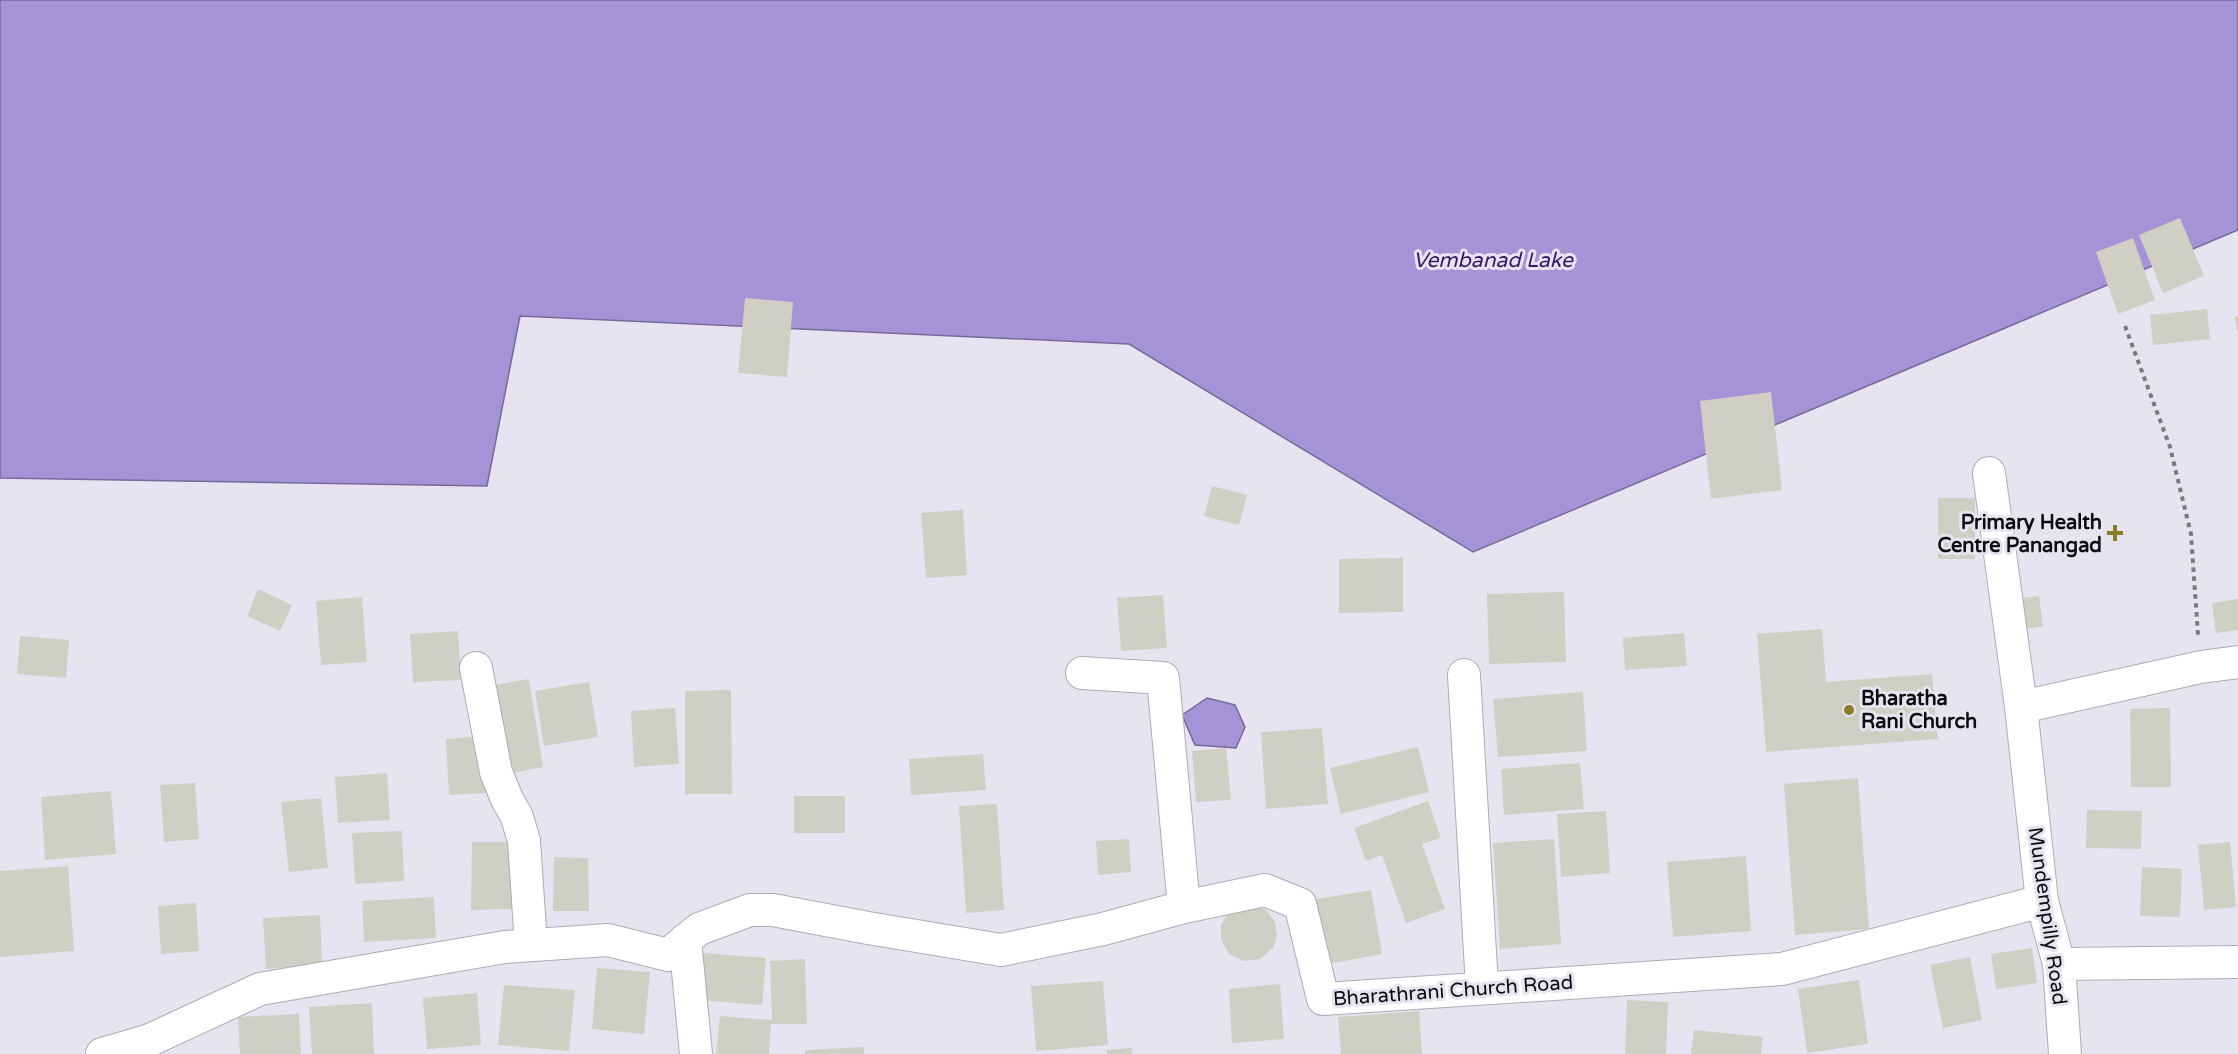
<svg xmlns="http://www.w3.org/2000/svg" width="2238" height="1054" font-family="'Varela Round',sans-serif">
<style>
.water{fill:#a493d6;stroke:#776a9b;stroke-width:1.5}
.building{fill:#d0cfc3}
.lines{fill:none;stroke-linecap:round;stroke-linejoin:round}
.minor-casing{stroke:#adabb6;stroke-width:34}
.path{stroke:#7a7880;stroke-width:4;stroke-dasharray:4.5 4.5;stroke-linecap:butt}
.minor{stroke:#fff;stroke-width:32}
.poi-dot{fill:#897e25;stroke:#e7e4f1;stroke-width:2}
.labels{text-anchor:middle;stroke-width:6;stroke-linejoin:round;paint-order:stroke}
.poi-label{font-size:20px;font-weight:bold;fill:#0d0c10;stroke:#e7e4f1;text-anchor:end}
.street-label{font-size:20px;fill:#0d0c10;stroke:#e7e4f1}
.water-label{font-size:21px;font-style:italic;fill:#371866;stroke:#e7e4f1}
</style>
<rect width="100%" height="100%" fill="#e7e4f1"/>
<path class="water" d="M 0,0 L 2238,0 L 2238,230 L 1473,552 L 1129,344 L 520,316 L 487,486 L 0,478 Z
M 1207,698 L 1235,705 L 1245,727 L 1236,748 L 1195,745 L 1182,715 Z"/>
<path class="building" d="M 2180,218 L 2204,276 L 2163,293 L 2139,235 Z
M 2133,238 L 2155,300 L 2118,314 L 2096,252 Z
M 745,298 L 793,302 L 787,377 L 738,373 Z
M 2207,309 L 2210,339 L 2153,345 L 2150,315 Z
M 2238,316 L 2238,331 L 2237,331 L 2235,317 Z
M 1771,392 L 1782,490 L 1711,499 L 1700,401 Z
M 1212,486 L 1247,495 L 1239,525 L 1204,516 Z
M 1938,498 L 1975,498 L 1975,559 L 1938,559 Z
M 963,510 L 967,575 L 926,578 L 921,513 Z
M 1403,558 L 1403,612 L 1339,613 L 1339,559 Z
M 258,589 L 292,605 L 280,631 L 247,616 Z
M 1564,592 L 1566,662 L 1489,664 L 1487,594 Z
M 1163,595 L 1167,648 L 1121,651 L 1117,598 Z
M 2039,596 L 2043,626 L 2018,630 L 2014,599 Z
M 362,597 L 367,662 L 321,665 L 316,601 Z
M 2238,599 L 2238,630 L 2216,633 L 2212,603 Z
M 1822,629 L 1826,682 L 1932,674 L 1938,739 L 1766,752 L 1757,634 Z
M 458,631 L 461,680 L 413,682 L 410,634 Z
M 1684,633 L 1687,666 L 1625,670 L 1623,638 Z
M 20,636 L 69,640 L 66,678 L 17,674 Z
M 529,679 L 543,767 L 502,775 L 487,686 Z
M 589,682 L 598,737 L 544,746 L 535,691 Z
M 731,690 L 732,794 L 685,794 L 685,691 Z
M 1583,692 L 1587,751 L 1498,757 L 1493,699 Z
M 675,708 L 679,764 L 634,767 L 631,711 Z
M 2170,708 L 2171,787 L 2131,787 L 2130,709 Z
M 1322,728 L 1328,804 L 1266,809 L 1261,732 Z
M 483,736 L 486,793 L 449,795 L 446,739 Z
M 1418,747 L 1429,792 L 1341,814 L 1330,768 Z
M 1226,748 L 1231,800 L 1196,802 L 1192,751 Z
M 983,754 L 986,790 L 911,795 L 909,759 Z
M 1580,763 L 1584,809 L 1504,815 L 1501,769 Z
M 387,773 L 390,820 L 338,823 L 335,777 Z
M 1858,778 L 1869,929 L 1795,935 L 1784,784 Z
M 195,783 L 199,839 L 164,842 L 160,785 Z
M 111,791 L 116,854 L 45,860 L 41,797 Z
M 794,796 L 845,796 L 845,833 L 794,833 Z
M 321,798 L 328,868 L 289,872 L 281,802 Z
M 1428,801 L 1441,838 L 1422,844 L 1445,909 L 1406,923 L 1382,855 L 1366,861 L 1354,828 Z
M 997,804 L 1004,910 L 966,913 L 959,806 Z
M 2087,810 L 2142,811 L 2141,849 L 2086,848 Z
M 1606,811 L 1610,873 L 1561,877 L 1557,814 Z
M 402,831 L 404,881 L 355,884 L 352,833 Z
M 1129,839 L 1131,872 L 1098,875 L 1096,841 Z
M 1554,839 L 1561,944 L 1500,949 L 1493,843 Z
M 472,842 L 515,842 L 515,909 L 471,910 Z
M 2230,842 L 2236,907 L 2204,910 L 2198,845 Z
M 1746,856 L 1751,931 L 1673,937 L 1667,862 Z
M 554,857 L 588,858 L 589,911 L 553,911 Z
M 68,866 L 74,951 L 0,957 L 0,871 Z
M 2142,867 L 2182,869 L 2180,917 L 2140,916 Z
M 1371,890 L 1382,954 L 1323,965 L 1312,900 Z
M 434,897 L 436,938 L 364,942 L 362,901 Z
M 196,903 L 199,951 L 161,954 L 158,906 Z
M 1255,905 L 1267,911 L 1275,922 L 1277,935 L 1273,948 L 1260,959 L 1244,961 L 1229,954 L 1221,939 L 1221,925 L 1229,912 Z
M 320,915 L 322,965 L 266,969 L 263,918 Z
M 2032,948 L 2037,983 L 1996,989 L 1991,954 Z
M 703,953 L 766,958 L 762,1005 L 699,1000 Z
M 1970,957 L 1982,1020 L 1943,1028 L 1930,965 Z
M 805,959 L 807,1024 L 771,1024 L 769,1054 L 716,1054 L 720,1016 L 772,1020 L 770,961 Z
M 597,968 L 650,972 L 644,1034 L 592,1029 Z
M 1859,980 L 1868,1044 L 1807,1053 L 1798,989 Z
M 1103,981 L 1108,1045 L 1036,1051 L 1031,986 Z
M 1280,984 L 1284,1039 L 1232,1043 L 1229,989 Z
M 504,985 L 575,990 L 569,1051 L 498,1045 Z
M 477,993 L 481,1045 L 427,1049 L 423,998 Z
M 1627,1000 L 1668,1002 L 1666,1054 L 1625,1054 Z
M 372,1003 L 374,1054 L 312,1054 L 309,1007 Z
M 1419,1011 L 1422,1054 L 1341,1054 L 1338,1017 Z
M 299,1014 L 301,1054 L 240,1054 L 238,1017 Z
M 1694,1030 L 1763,1037 L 1761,1054 L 1691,1054 Z
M 864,1047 L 864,1054 L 805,1054 L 805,1050 Z
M 1132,1048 L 1132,1054 L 1107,1054 L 1107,1050 Z"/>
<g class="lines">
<defs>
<path id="minor" d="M 1989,473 L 2021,707 L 2042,901 L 2059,964 L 2065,1054
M 476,668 L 496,772 L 507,799 L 517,817 L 524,841 L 531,945
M 1082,673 L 1163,678 L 1184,907
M 1464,675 L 1482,987
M 2021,707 L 2201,667 L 2238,662
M 685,940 L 696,1054
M 2059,964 L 2238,962
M 102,1054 L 150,1040 L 260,989 L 505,947 L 608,940 L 668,955 L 699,929 L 750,910 L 773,910 L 868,928 L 1001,950 L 1103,929 L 1184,907 L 1265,890 L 1300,904 L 1323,999 L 1782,969 L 2042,901"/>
</defs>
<use href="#minor" class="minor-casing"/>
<path class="path" d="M 2125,326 L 2170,447 L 2191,534 L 2198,635"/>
<use href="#minor" class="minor"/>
</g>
<g class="poi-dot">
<path d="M2112 524h6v6h6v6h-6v6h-6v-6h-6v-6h6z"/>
<circle cx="1849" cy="710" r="6"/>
</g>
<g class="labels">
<g class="poi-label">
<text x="2102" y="529">Primary Health<tspan x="2102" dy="23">Centre Panangad</tspan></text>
<text x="1861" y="705" text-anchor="start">Bharatha<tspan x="1861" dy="23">Rani Church</tspan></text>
</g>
<g class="street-label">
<text transform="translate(2048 916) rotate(82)" y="7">Mundempilly Road</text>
<text transform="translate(1453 990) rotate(-4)" y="7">Bharathrani Church Road</text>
</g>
<g class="water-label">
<text x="1493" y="267">Vembanad Lake</text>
</g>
</g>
</svg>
